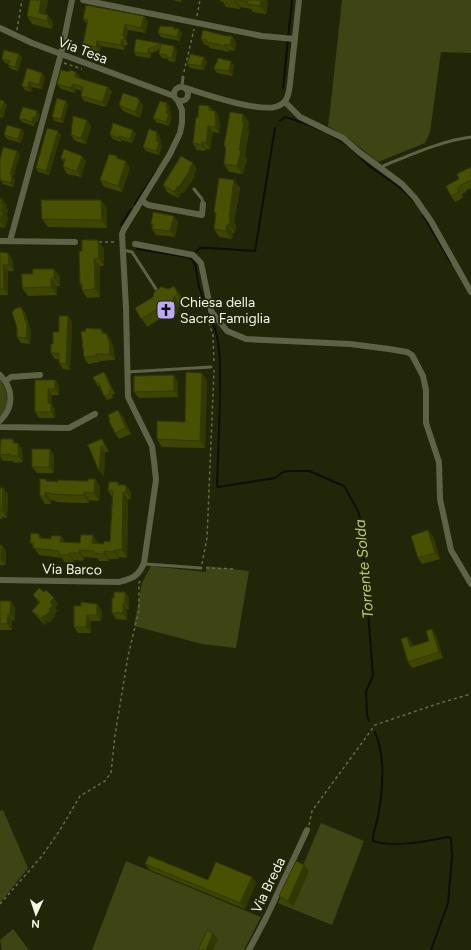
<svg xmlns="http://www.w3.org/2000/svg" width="471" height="950" font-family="Figtree,sans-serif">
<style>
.green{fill:#3e4413}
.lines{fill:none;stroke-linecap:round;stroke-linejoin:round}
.stream{stroke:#0d0f00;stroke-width:2}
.path{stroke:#666a50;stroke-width:1.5;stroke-dasharray:3 3;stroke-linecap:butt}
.lane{stroke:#5e6348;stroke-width:3}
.street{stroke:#5e6348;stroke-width:6}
.wall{fill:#3e4501}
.shaded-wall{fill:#323801}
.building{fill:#485001;stroke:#323801}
.labels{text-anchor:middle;stroke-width:3.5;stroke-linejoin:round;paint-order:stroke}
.street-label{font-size:14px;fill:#f2f6e4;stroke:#222609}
.poi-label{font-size:14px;fill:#f2f6e4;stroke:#222609;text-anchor:start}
.water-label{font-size:15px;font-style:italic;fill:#bccb6a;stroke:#222609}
</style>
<rect width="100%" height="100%" fill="#222609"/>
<path class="green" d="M 342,0 L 471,0 L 471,53 L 441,52 L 430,132 L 425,143 L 378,162 L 348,138 L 328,126 L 330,111 Z
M 0,380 C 8,391 11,405 0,416 Z
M 151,566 L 206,572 L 207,566 L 249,571 L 236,648 L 202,644 L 134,626 L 142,583 Z
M 3,810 L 28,868 L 0,903 L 0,811 Z
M 321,823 L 364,841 L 332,925 L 278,903 L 297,863 L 303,865 Z
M 126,861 L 261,917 L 244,950 L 92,950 Z
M 13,929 L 29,950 L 2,950 L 0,940 Z"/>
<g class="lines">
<path class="stream" d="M 283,88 L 292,0
M 280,121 L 285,117 C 306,123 329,132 347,145 C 356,152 363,161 372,168 C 387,179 404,188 415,203
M 135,204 L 157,170
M 423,215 L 451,263
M 121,225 L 131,209
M 137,249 L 187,257 L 191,259 L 195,264 L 199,287 L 208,311
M 196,252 L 200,248 L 208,248 L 255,251 L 275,128
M 209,314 C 221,337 220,361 220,386 C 220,419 218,452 217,485 L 218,487 L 275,478 L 283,472 L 290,471 L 309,471 L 344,486 L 358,511 L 361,521 L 373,676 L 366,691 L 367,715 L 369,721
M 375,732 C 386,758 383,790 378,816 C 377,824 372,834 373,841 C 393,848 428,841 448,837 L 451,838 L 452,857 L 448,903 L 431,950"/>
<path class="path" d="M 197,16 L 200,0
M 17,30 L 22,0
M 64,63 L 82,69
M 184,72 L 194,29
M 99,242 L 117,242
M 207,317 L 213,335 L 214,364
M 202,564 L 207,538 L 214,370
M 206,568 L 236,569
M 309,825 L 312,811 L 375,725 L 440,703 L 471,694
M 0,904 L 42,856 L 60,830 L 80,796 L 105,781 L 111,773 L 115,735 L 128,656 L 139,610 L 139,583 L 141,580"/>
<path class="lane" d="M 182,86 L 183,77
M 380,168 L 385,165 C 413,154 441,141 471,137
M 194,189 L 202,199 L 203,204
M 123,250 L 132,252 L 158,292
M 127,372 L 211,367
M 145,564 L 201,568"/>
<path class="street" d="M 83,0 L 262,36 L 295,39
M 0,28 L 32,43 L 61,54 L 174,96
M174 94a7 7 0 1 1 14 0a7 7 0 1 1-14 0Z
M 186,88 C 204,94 265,115 280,105 C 288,101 289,92 290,84 L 299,0
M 285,102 L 300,117 L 343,138 L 359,152 L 402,184 L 415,198 L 431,221 L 471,292
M 142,201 L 148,205 L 202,215 L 203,204
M 0,241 L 75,242
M 10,241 L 61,54 L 72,0
M 135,244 L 193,255 L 201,263 L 211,311 L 227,331 L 246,339 L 350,344 L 389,349 L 407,352 L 412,355 L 423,376 L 426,390 L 426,423 L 439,462 L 440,499 L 451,550 L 471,584
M 0,375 C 14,389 14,407 0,421
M 6,381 L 11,377 L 40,375
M 0,427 L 69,428 L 95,414
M 0,580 L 119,582 C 133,578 138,577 144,563 L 156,480 L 154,461 L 152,446 L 128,397 L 126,308 L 122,234 L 124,229 L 170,154 L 180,133 L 182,123 L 182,110 L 178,101
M 249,950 L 267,916 L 307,830"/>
</g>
<path class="wall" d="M 30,0 L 48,0 L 45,14 L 48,15 L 53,22 L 52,29 L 32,24 L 27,16 Z
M 172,0 L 181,0 L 181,2 Z
M 220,0 L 266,0 L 268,2 L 266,14 L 253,12 L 251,9 L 240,7 L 240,9 L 226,7 L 223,2 L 221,2 Z
M 144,16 L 148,22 L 145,33 L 128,30 L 126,40 L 128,44 L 125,46 L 124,50 L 101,46 L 100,52 L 87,49 L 83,44 L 87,24 L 83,19 Z
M 175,29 L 182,33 L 180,41 L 161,37 L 158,33 Z
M 136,39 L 174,46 L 177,50 L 175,62 L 169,61 L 168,59 L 162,58 L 159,54 L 159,50 L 151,53 L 151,58 L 136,56 L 134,52 Z
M 201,39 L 236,42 L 235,51 L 229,50 L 229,52 L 210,48 L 209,46 L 205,45 Z
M 19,54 L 22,58 L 18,71 L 11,69 L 8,65 L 9,64 L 5,63 L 2,59 Z
M 207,61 L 204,70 L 190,68 L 187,64 Z
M 234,65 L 232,76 L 217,73 L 214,69 Z
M 42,73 L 45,77 L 42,89 L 32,87 L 31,92 L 25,90 L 22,86 Z
M 80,77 L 80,79 L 108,87 L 112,92 L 106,107 L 84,101 L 81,96 L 82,91 L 76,89 L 75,93 L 61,89 L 57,84 Z
M 138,98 L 142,104 L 143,108 L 140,118 L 123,111 L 119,105 Z
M 0,100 L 4,101 L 7,105 L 3,118 L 0,117 Z
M 167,103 L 170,107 L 169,110 L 171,112 L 170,115 L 172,118 L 169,126 L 156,122 L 153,118 Z
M 68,105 L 63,123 L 54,121 L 52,117 Z
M 209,106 L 212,110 L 215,111 L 219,117 L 219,121 L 220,123 L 219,133 L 213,132 L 210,149 L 206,149 L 206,151 L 197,150 L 193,143 L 198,118 Z
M 243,114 L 249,122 L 248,128 L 249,130 L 245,156 L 247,159 L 243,174 L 229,172 L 224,164 L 226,149 L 224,146 Z
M 40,115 L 37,122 L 36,121 L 34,126 L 22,122 L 19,118 Z
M 87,120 L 91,126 L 86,144 L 75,141 L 71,135 Z
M 21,129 L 24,133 L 21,143 L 7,139 L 4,135 Z
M 133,130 L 136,134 L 132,143 L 122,140 L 121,142 L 113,139 L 110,135 Z
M 58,131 L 61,135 L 49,175 L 38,172 L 36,168 Z
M 160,136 L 159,138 L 161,140 L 160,144 L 162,146 L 159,155 L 146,151 L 143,147 Z
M 17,151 L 20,155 L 13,177 L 15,181 L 13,187 L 3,184 L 0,180 L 0,160 Z
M 82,156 L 86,162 L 81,177 L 67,174 L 63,167 L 64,162 L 61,158 Z
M 117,156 L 119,159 L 130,168 L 122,192 L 104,187 L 100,180 Z
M 471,167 L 471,188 L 465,191 L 466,192 L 462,194 L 463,198 L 455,202 L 451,196 L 459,179 Z
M 197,169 L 194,174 L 195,176 L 184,193 L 182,192 L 178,198 L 167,192 L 163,185 Z
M 234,180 L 240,188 L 234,223 L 236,225 L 235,233 L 233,233 L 232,239 L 219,237 L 214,229 L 216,215 L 214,212 Z
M 0,199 L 7,205 L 6,208 L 8,210 L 6,216 L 8,218 L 5,228 L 0,227 Z
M 101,200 L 107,208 L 107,228 L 48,227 L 42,219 Z
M 178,222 L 175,237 L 156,235 L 152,229 L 152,226 L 151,224 Z
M 104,248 L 104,266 L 100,266 L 100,297 L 87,298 L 82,290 L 82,287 L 80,284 L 79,251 Z
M 0,252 L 12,259 L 14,271 L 8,271 L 8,295 L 0,295 Z
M 54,269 L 60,277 L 60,286 L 57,286 L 57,295 L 28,296 L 22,288 L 33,274 Z
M 180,294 L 184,302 L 180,305 L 177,313 L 170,317 L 165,316 L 147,327 L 135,308 Z
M 21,307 L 25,313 L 31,331 L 30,344 L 21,343 L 17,337 L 17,328 L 14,311 Z
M 68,316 L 72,322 L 70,370 L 63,369 L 59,363 L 59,359 L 55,359 L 51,353 L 53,344 Z
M 101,329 L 104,333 L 111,340 L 112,344 L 113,346 L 115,360 L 100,361 L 100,362 L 88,364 L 84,357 L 85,332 Z
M 107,376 L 115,394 L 112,395 L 113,398 L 107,400 L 104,396 L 100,386 L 98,387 L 96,383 Z
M 35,380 L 55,380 L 59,386 L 59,395 L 52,395 L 52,405 L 55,409 L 55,418 L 39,418 L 35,412 Z
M 207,380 L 205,448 L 162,447 L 157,439 L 185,422 Z
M 178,382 L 178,397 L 139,398 L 134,392 Z
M 123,416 L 131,434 L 119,439 L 115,433 L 110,420 Z
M 16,443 L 22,449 L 23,462 L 14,463 L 13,461 L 3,461 L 0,456 L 0,444 Z
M 87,445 L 106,445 L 109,452 L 105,452 L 104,477 L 91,451 Z
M 54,455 L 54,473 L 37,473 L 32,467 Z
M 46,479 L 47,481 L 58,482 L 83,481 L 95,479 L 100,487 L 99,501 L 89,500 L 89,503 L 78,503 L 56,502 L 55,501 L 51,500 L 51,504 L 45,504 L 40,496 Z
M 119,485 L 131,492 L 131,499 L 128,499 L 127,558 L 119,557 L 119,559 L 109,559 L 109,561 L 99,561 L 97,558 L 84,557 L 84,561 L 74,560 L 74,562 L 64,562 L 62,558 L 39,555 L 30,542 L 39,534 L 42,538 L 51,539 L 61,536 L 65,542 L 80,543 L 98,543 L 104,544 L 110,542 L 112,497 L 108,491 Z
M 0,488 L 3,488 L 8,494 L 7,518 L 2,517 L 2,519 L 0,519 Z
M 433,536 L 440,559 L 422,564 L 418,558 Z
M 0,545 L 2,545 L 6,551 L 6,565 L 0,565 Z
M 125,592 L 129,598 L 129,609 L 127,609 L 127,620 L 116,619 L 112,613 L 114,598 Z
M 33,595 L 58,604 L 55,608 L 57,611 L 54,615 L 55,616 L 50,622 L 48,621 L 45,625 L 37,617 L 32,611 L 39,603 Z
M 0,601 L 15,607 L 15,621 L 12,620 L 12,630 L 0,630 Z
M 81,606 L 102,610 L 101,621 L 91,621 L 91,633 L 78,633 L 74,627 Z
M 436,635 L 443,658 L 412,668 L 408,662 L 407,637 L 412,643 L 413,646 L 429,641 Z
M 145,864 L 208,880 L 252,877 L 256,883 L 245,909 L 150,870 Z
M 304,865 L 309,871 L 293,907 L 283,903 L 279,896 Z"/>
<path class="shaded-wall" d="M 41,0 L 48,0 L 44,20 L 39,13 Z
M 235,0 L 240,7 L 240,9 L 234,1 Z
M 261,0 L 266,0 L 268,2 L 266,14 L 260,6 Z
M 48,15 L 53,22 L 52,29 L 47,21 Z
M 144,16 L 148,22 L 145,33 L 141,28 Z
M 125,24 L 128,30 L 126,40 L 128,44 L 123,35 Z
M 179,29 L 182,33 L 180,41 L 177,37 Z
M 232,36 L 236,42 L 235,51 L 230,45 Z
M 121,40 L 125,46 L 124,50 L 121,45 Z
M 97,41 L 101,46 L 100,52 L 96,47 Z
M 225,44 L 229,50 L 229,52 L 225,46 Z
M 174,46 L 177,50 L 175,62 L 172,58 Z
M 148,49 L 151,53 L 151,58 L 148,54 Z
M 19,54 L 22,58 L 18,71 L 15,67 Z
M 204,57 L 207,61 L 204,70 L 201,66 Z
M 231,61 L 234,65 L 232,76 L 229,71 Z
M 76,72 L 80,77 L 78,82 L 75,77 Z
M 42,73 L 45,77 L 42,89 L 39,85 Z
M 29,82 L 32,87 L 31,92 L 28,88 Z
M 73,84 L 76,89 L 75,93 L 71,88 Z
M 108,87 L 112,92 L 106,107 L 102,102 Z
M 138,98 L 142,104 L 143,108 L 140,118 L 135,112 Z
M 4,101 L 7,105 L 3,118 L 0,114 Z
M 66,101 L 68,105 L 63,123 L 61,119 Z
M 167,103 L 170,107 L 169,110 L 171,112 L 170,115 L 172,118 L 169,126 L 166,122 L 166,107 Z
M 37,111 L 40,115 L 37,122 L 35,118 Z
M 215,111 L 219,117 L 219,121 L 220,123 L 219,133 L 215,127 Z
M 243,114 L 249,122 L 248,128 L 249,130 L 245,156 L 247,159 L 243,174 L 237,166 Z
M 33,117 L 36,121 L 34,126 L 32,122 Z
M 87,120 L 91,126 L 86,144 L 81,138 Z
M 208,126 L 213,132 L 210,149 L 206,143 Z
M 21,129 L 24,133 L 21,143 L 18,139 Z
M 133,130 L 136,134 L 132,143 L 130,139 Z
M 58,131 L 61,135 L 49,175 L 46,171 Z
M 157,132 L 160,136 L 159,138 L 161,140 L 160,144 L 162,146 L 159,155 L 156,151 L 156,136 Z
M 119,136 L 122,140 L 121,142 L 119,138 Z
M 202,142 L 206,149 L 206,151 L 202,145 Z
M 17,151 L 20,155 L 13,177 L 15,181 L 13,187 L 11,183 L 10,174 Z
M 82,156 L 86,162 L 81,177 L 77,171 Z
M 126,161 L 130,168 L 122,192 L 118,186 Z
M 193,163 L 197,169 L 194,174 L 195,176 L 184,193 L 179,187 Z
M 234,180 L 240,188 L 234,223 L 236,225 L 235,233 L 229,225 L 229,217 Z
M 178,186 L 182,192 L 178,198 L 174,192 Z
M 2,199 L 7,205 L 6,208 L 8,210 L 6,216 L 8,218 L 5,228 L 0,222 L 1,204 Z
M 101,200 L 107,208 L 107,228 L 102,220 Z
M 174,216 L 178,222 L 175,237 L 170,231 Z
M 227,225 L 233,233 L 232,239 L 226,231 Z
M 98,240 L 104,248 L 104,266 L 99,258 Z
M 8,253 L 12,259 L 14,271 L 9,265 Z
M 94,259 L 100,266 L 100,297 L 95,289 Z
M 3,265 L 8,271 L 8,295 L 4,289 Z
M 54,269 L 60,277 L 60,286 L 54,278 Z
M 51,278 L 57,286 L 57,295 L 51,287 Z
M 174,286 L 180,294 L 184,302 L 178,294 Z
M 174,297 L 180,305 L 177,313 L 172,305 Z
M 21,307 L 25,313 L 31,331 L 30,344 L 26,338 Z
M 68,316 L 72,322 L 70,370 L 66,364 Z
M 107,334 L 111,340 L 112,344 L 113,346 L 115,360 L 110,354 L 108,340 Z
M 96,354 L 100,361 L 100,362 L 96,356 Z
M 104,372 L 107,376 L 115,394 L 112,390 Z
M 202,373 L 207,380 L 205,448 L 200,441 Z
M 174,375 L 178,382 L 178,397 L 174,391 Z
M 55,380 L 59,386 L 59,395 L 55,389 Z
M 48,389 L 52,395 L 52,405 L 55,409 L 55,418 L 51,412 L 48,403 Z
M 118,410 L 123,416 L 131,434 L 126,428 Z
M 13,439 L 17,445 L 13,443 Z
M 102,439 L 106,445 L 109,452 L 105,446 Z
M 18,443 L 22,449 L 23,462 L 18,456 Z
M 101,446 L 105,452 L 104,477 L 99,471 Z
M 50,449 L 54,455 L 54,473 L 49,467 Z
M 95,479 L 100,487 L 99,501 L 94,493 Z
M 126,485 L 131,492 L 131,499 L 126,492 Z
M 3,488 L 8,494 L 7,518 L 2,511 Z
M 45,492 L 51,500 L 51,504 L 45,496 Z
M 84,492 L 89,500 L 89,503 L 84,495 Z
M 123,492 L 128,499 L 127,558 L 122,550 Z
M 428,530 L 433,536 L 440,559 L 435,553 Z
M 39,534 L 44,541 L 39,538 Z
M 93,535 L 98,543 L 97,550 L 92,543 Z
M 61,536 L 66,543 L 60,542 Z
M 2,545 L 6,551 L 6,565 L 1,559 Z
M 79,550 L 84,557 L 84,561 L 79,553 Z
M 114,550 L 119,557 L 119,559 L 114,552 Z
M 104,551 L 109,559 L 109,561 L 104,554 Z
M 69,553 L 74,560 L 74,562 L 69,555 Z
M 125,592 L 129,598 L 129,609 L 125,603 Z
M 54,598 L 58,604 L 55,608 L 57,611 L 54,615 L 55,616 L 50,622 L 45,616 L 49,609 L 50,602 Z
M 11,601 L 15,607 L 15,621 L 10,614 Z
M 123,603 L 127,609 L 127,620 L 123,613 Z
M 97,604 L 102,610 L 101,621 L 97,615 Z
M 8,614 L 12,620 L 12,630 L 7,624 Z
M 44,615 L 48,621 L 45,625 L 41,618 Z
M 87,615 L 91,621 L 91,633 L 86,627 Z
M 432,629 L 436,635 L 443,658 L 439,652 Z
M 407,637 L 412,643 L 415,653 L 410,647 Z
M 304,865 L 309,871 L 293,907 L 288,901 Z
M 252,877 L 256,883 L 245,909 L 240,903 Z
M 213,933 L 218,939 L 213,950 L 206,950 Z"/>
<path class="building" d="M 30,0 L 41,0 L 39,13 L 48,15 L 47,21 L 27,16 Z
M 238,0 L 261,0 L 260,6 L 247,4 L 248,2 Z
M 86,5 L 144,16 L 141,28 L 125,24 L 123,35 L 125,39 L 121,40 L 121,45 L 97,41 L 96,47 L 83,44 L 88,20 L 83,19 Z
M 160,26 L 174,27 L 174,29 L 179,29 L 177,37 L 158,33 Z
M 203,30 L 226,36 L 232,36 L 230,45 L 225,44 L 225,46 L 206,42 L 207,40 L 201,39 Z
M 136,39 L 174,46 L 172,58 L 166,57 L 167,55 L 159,54 L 161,44 L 148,49 L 148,54 L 134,52 Z
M 4,50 L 19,54 L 15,67 L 8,65 L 10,61 L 2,59 Z
M 190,54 L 204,57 L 201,66 L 187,64 Z
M 218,58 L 231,61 L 229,71 L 214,69 L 216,63 L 217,63 Z
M 27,68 L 42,73 L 39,85 L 29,82 L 28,88 L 22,86 Z
M 61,70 L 69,72 L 70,70 L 76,72 L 75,77 L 108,87 L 102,102 L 81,96 L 83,87 L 73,84 L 71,88 L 57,84 Z
M 123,93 L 138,98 L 139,102 L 135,112 L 119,105 Z
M 57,98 L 66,101 L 61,119 L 52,117 Z
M 0,100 L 4,101 L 0,114 Z
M 160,101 L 167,103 L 166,107 L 168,108 L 166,113 L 169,114 L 166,122 L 153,118 Z
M 199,105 L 209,106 L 209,110 L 215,111 L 215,116 L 216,117 L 215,127 L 208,126 L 206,143 L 202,142 L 202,145 L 193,143 L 196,117 L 198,118 Z
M 23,107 L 37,111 L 35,118 L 33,117 L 32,122 L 19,118 Z
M 230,112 L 243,114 L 242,122 L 244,122 L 239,150 L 241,151 L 237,166 L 224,164 L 226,147 L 224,146 Z
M 73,116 L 87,120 L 81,138 L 71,135 Z
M 113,123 L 133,130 L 130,139 L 119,136 L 119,138 L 110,135 Z
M 7,125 L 21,129 L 18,139 L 4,135 Z
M 47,128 L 58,131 L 46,171 L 36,168 Z
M 149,129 L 157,132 L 156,136 L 158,136 L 156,141 L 159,142 L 156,151 L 143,147 Z
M 3,147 L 17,151 L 10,174 L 12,175 L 11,177 L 12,177 L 11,183 L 0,180 L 1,179 L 0,179 L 0,160 Z
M 64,149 L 82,156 L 77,171 L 63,167 L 65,159 L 61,158 Z
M 109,154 L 117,156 L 116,158 L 126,161 L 118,186 L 100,180 Z
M 181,156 L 193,163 L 189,169 L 190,170 L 179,187 L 178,186 L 174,192 L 163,185 Z
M 471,167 L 471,180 L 461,185 L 461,186 L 457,188 L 459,192 L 451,196 L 446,186 L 459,179 L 457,174 Z
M 219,178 L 234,180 L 229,217 L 230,217 L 229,225 L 227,225 L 226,231 L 214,229 L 216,213 L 214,212 Z
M 0,199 L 2,199 L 1,204 L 3,204 L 1,211 L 3,212 L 0,222 Z
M 41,200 L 101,200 L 102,220 L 42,219 Z
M 153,212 L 174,216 L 170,231 L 152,229 L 153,224 L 151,224 Z
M 82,240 L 98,240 L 99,258 L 94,259 L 95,289 L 82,290 L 82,284 L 80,284 L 79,251 L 82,251 Z
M 0,252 L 8,253 L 9,265 L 3,265 L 4,289 L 0,289 Z
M 33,269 L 54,269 L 54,278 L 51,278 L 51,287 L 22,288 L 22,274 L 33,274 Z
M 174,286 L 178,294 L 174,297 L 172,305 L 164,309 L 159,308 L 141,319 L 135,308 L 153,297 L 154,292 L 161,287 L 169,289 Z
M 21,307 L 27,325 L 26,338 L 17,337 L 17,328 L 12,312 L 14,311 L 14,309 Z
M 59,316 L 68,316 L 66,364 L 59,363 L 59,353 L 51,353 L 51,344 L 53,344 L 53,332 L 59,332 Z
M 86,328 L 101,329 L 102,333 L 107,334 L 108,340 L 109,340 L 110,354 L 96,354 L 96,356 L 84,357 L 81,331 L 85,332 Z
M 104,372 L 112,390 L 109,391 L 110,394 L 104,396 L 98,382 L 96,383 L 93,377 Z
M 186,372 L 202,373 L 200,441 L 157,439 L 157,421 L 185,422 Z
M 174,375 L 174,391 L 134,392 L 134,376 Z
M 35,380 L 55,380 L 55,389 L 48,389 L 48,403 L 51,403 L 51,412 L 35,412 Z
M 118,410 L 126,428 L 115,433 L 109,421 L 110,420 L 108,415 Z
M 1,439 L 13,439 L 13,443 L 18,443 L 18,456 L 10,456 L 10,454 L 0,455 Z
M 102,439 L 105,446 L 101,446 L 99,471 L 88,445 L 87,445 Z
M 32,449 L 50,449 L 49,467 L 32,467 Z
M 40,479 L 46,479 L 46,481 L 58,482 L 58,480 L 83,481 L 88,481 L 88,479 L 95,479 L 94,493 L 84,492 L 84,495 L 73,495 L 50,494 L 50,493 L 45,492 L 45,496 L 40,496 Z
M 109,482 L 118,482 L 118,485 L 126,485 L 126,492 L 123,492 L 122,550 L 114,550 L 114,552 L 104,551 L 104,554 L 94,553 L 94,551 L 79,550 L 79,553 L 69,553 L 69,555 L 59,555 L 59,551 L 33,548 L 34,543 L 30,542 L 31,533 L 39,534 L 39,538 L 51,539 L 51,536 L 61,536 L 60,542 L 80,543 L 81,535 L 93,535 L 92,543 L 104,544 L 104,541 L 110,542 L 113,491 L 108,491 Z
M 0,488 L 3,488 L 2,511 L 0,511 Z
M 428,530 L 435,553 L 418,558 L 411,536 Z
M 0,545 L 2,545 L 1,559 L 0,559 Z
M 39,588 L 44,592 L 46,590 L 54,598 L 50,602 L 53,605 L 49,609 L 51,610 L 45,616 L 44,615 L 41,618 L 32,611 L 40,602 L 33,595 Z
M 114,592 L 125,592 L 125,603 L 123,603 L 123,613 L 112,613 L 112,598 L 114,598 Z
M 0,601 L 11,601 L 10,614 L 8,614 L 7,624 L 0,624 Z
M 81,602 L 97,604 L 97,615 L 87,615 L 86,627 L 74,627 L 74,606 L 81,606 Z
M 432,629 L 439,652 L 408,662 L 401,639 L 407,637 L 410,647 L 429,641 L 426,631 Z
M 149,856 L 208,880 L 216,862 L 252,877 L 240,903 L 145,864 Z
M 296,861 L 304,865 L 288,901 L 279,896 Z
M 207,930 L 213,933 L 206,950 L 198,950 Z"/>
<defs>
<symbol id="church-square" viewBox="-11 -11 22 22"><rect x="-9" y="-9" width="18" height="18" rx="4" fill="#bda9f5" stroke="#222609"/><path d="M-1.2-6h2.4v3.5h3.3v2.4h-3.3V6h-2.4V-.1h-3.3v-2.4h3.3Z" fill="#111"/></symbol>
</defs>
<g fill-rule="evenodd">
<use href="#church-square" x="155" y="299" width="22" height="22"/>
</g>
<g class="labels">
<g class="street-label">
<text transform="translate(83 50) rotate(21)" y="5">Via Tesa</text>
<text transform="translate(72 569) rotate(1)" y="5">Via Barco</text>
<text transform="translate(268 885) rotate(-64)" y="5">Via Breda</text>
</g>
<g class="poi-label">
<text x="180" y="307">Chiesa della<tspan x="180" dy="16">Sacra Famiglia</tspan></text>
</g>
<g class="water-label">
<text transform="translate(364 569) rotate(-95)" y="5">Torrente Solda</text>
</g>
</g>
<g transform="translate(36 914) rotate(183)" stroke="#222609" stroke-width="3" paint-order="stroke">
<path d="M0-3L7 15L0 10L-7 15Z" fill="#f2f6e4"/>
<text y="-6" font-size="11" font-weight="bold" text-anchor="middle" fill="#f2f6e4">N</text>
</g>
</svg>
